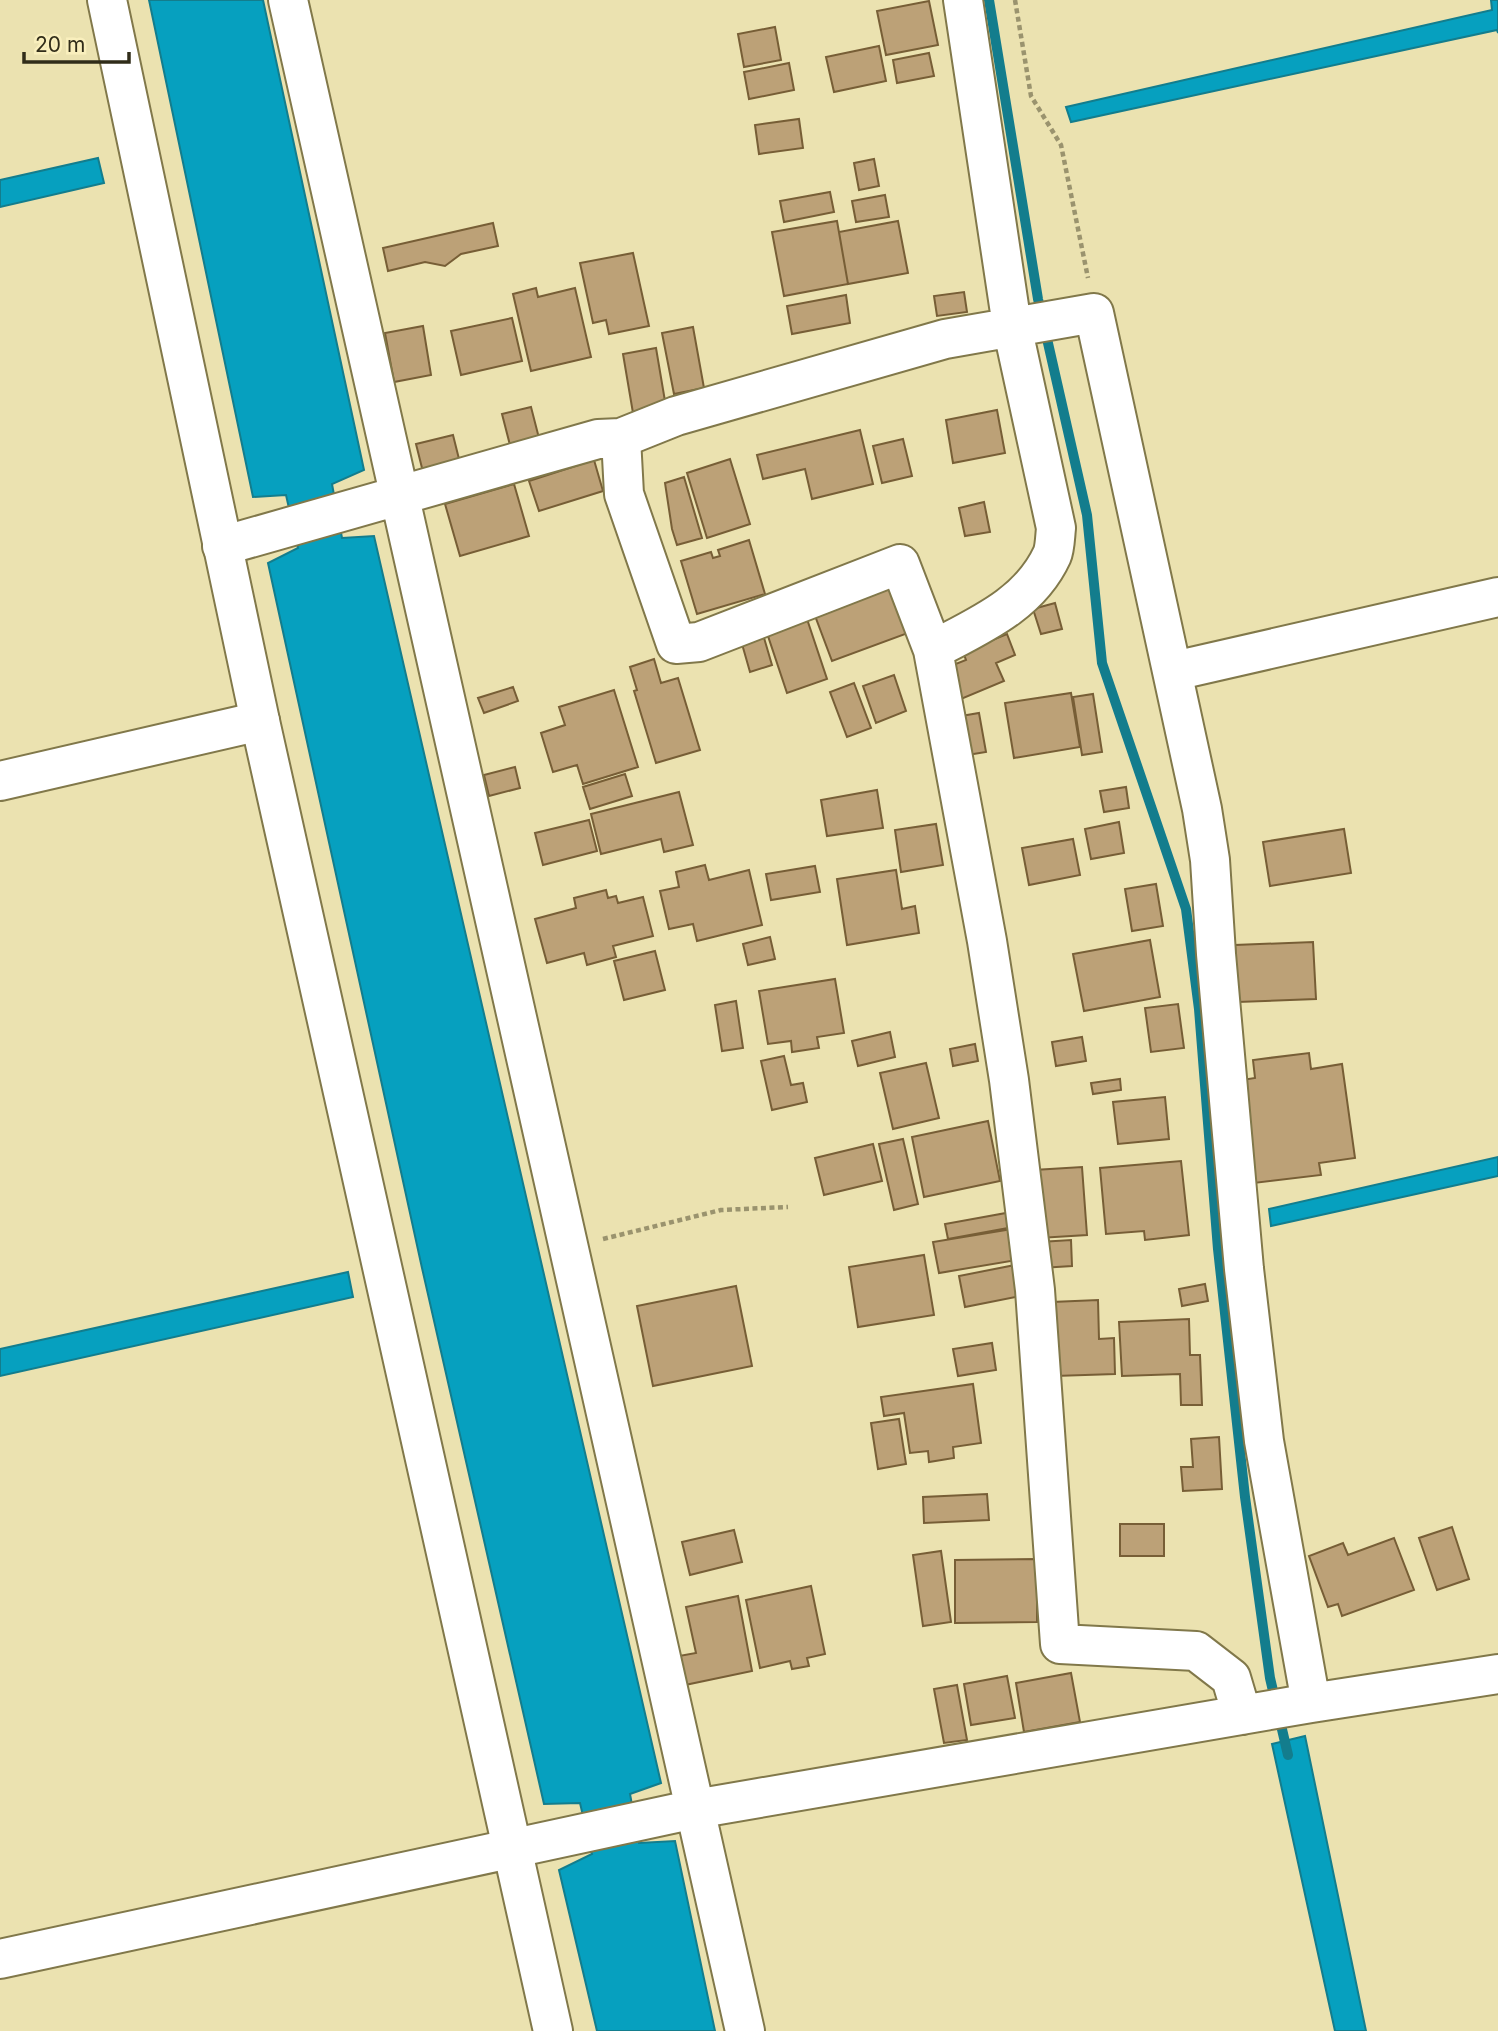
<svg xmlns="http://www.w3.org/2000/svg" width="1498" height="2031" font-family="Inter,sans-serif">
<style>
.water{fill:#06a0bf;stroke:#137d8d;stroke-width:2}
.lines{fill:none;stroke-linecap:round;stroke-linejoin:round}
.stream{stroke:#137d8d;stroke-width:10}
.building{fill:#bca177;stroke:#775e36;stroke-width:2}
.minor-casing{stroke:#81784a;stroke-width:42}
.tertiary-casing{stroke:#81784a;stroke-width:42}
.path{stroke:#9a936e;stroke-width:4.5;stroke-dasharray:5 3.5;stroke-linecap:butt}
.minor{stroke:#fff;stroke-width:38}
.tertiary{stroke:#fff;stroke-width:38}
</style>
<rect width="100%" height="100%" fill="#ebe2b0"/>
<path class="water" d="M 149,0 L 263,0 L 364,470 L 332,484 L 342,538 L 374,536 L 661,1783 L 630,1794 L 639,1843 L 675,1841 L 715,2031 L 597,2031 L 559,1870 L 592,1854 L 580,1803 L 544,1804 L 422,1268 L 268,563 L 298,548 L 286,495 L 253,497 Z
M 1491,0 L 1498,0 L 1498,33 L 1497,30 L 1071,122 L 1066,107 L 1492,10 Z
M 98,158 L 104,183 L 0,207 L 0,180 Z
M 1498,1157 L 1498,1176 L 1271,1226 L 1269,1209 Z
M 348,1272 L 353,1297 L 0,1376 L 0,1349 Z
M 1305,1736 L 1366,2031 L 1335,2031 L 1272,1744 Z"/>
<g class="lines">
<path class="stream" d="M 989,0 L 1038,299 L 1087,515 L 1102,663 L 1186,909 L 1199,1009 L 1218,1249 L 1245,1497 L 1270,1678 L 1288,1755"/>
</g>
<path class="building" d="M 929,1 L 938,45 L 886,55 L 877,11 Z
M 775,27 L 781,60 L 744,67 L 738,34 Z
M 879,46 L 886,81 L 834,92 L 826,57 Z
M 929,53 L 934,76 L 897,83 L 893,60 Z
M 789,63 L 794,90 L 749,99 L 744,72 Z
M 799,119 L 803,148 L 759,154 L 755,125 Z
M 874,159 L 879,186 L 859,190 L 854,163 Z
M 830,192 L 834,212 L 784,222 L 780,201 Z
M 885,195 L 889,217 L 856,222 L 852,201 Z
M 837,221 L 848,284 L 784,296 L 772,232 Z
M 898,221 L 908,273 L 848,284 L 839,232 Z
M 493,223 L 498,246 L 461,254 L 445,266 L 425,262 L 388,271 L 383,248 Z
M 633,253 L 649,326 L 609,334 L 606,320 L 593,323 L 580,263 Z
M 536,288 L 538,297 L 575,288 L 591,357 L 531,371 L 513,294 Z
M 964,292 L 967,312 L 937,316 L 934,296 Z
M 846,295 L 850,323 L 792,334 L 787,306 Z
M 512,318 L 522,361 L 461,375 L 451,331 Z
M 423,326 L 431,375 L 394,382 L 385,333 Z
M 693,327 L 704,388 L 674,394 L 662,333 Z
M 656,348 L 666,407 L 633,413 L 623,354 Z
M 531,407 L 540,442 L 511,449 L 502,414 Z
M 997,410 L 1005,453 L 953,463 L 946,420 Z
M 860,430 L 873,484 L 812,499 L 805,469 L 763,479 L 757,455 Z
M 453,435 L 460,463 L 423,472 L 416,444 Z
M 903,439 L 912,476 L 882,483 L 873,446 Z
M 730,459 L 750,524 L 707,538 L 687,473 Z
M 594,460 L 603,491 L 539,511 L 529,481 Z
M 684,477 L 702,538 L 677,545 L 672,529 L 665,483 Z
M 514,484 L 529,536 L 460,556 L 445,504 Z
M 984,502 L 990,532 L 965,536 L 959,508 Z
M 749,540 L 765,594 L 697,614 L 681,561 L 711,552 L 713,558 L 720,556 L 718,550 Z
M 890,585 L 908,633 L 832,661 L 814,613 Z
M 1055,603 L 1062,629 L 1041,634 L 1033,609 Z
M 806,616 L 827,679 L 787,693 L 766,630 Z
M 762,631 L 772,665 L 750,672 L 740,637 Z
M 1007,634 L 1015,655 L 996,663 L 1004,681 L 961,699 L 948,667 L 966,660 L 963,652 Z
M 654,659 L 661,683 L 678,678 L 700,750 L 656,763 L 634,691 L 637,690 L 630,667 Z
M 894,675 L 906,711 L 876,723 L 863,686 Z
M 854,683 L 871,728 L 847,737 L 830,692 Z
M 513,687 L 518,701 L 484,713 L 478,698 Z
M 614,690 L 638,767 L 583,784 L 577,765 L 553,772 L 541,733 L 565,725 L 559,707 Z
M 1071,693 L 1080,747 L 1014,758 L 1005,703 Z
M 1093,694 L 1102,752 L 1082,755 L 1073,697 Z
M 979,713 L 986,752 L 961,756 L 955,717 Z
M 515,767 L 520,788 L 489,796 L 484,775 Z
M 625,774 L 632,796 L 590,809 L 583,787 Z
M 1126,787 L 1129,808 L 1104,812 L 1100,791 Z
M 877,790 L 883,828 L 827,836 L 821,800 Z
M 679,792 L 693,845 L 664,852 L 661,839 L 601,854 L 591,814 Z
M 589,820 L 597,851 L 543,865 L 535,833 Z
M 1119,822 L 1124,853 L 1091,859 L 1085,829 Z
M 936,824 L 943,865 L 901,872 L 895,830 Z
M 1344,829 L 1351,873 L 1270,886 L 1263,842 Z
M 1073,839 L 1080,875 L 1029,885 L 1022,848 Z
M 705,865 L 709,880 L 749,870 L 762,925 L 697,941 L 693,924 L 669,929 L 660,891 L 679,887 L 676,872 Z
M 815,866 L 820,892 L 771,900 L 766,874 Z
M 896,870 L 902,909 L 915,906 L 919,933 L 847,945 L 837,879 Z
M 1156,884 L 1163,926 L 1132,931 L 1125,889 Z
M 606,890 L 608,898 L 616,896 L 618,903 L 643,897 L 653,936 L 613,946 L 616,957 L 587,965 L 584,953 L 547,963 L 535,919 L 576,908 L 574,898 Z
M 770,937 L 775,959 L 748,965 L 743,944 Z
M 1150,940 L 1160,997 L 1084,1011 L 1073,954 Z
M 1313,942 L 1316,999 L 1238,1002 L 1235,945 Z
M 655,951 L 665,990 L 624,1000 L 614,961 Z
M 835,979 L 844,1033 L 817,1037 L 819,1048 L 792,1052 L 791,1041 L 768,1044 L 759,991 Z
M 736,1001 L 743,1048 L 722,1051 L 715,1005 Z
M 1178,1004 L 1184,1048 L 1151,1052 L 1145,1008 Z
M 890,1032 L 895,1057 L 858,1066 L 852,1041 Z
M 1082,1037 L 1086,1061 L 1056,1066 L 1052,1042 Z
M 975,1044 L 978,1061 L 953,1066 L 950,1049 Z
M 1309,1053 L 1311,1069 L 1342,1064 L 1355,1158 L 1319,1163 L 1321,1175 L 1254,1183 L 1242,1080 L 1255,1078 L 1253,1060 Z
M 784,1056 L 791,1085 L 803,1083 L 807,1102 L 772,1110 L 761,1061 Z
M 926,1063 L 939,1118 L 893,1129 L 880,1073 Z
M 1120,1079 L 1121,1090 L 1093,1094 L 1091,1083 Z
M 1165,1097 L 1169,1139 L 1118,1144 L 1113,1102 Z
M 988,1121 L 1000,1181 L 924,1197 L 912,1137 Z
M 903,1139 L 918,1204 L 894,1210 L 879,1144 Z
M 873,1144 L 882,1181 L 824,1195 L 815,1158 Z
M 1181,1161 L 1189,1235 L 1145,1240 L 1144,1231 L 1106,1234 L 1100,1168 Z
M 1082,1167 L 1087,1235 L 1039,1238 L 1034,1170 Z
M 1006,1213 L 1008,1228 L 948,1239 L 945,1224 Z
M 1012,1229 L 1017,1260 L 939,1273 L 933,1242 Z
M 1071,1240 L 1072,1266 L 1041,1268 L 1040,1242 Z
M 924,1255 L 934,1315 L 858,1327 L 849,1267 Z
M 1015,1265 L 1020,1296 L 965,1307 L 959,1276 Z
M 1205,1284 L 1208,1301 L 1182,1306 L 1179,1289 Z
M 736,1286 L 752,1366 L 653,1386 L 637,1306 Z
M 1098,1300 L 1099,1339 L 1114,1338 L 1115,1374 L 1055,1376 L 1052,1302 Z
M 1189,1319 L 1190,1355 L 1200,1355 L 1202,1405 L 1181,1405 L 1180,1374 L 1122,1376 L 1119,1322 Z
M 992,1343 L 996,1370 L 958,1376 L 953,1349 Z
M 973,1384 L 981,1443 L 953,1447 L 954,1458 L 929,1462 L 928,1451 L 910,1453 L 904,1413 L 884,1416 L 881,1397 Z
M 899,1419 L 906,1464 L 878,1469 L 871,1423 Z
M 1219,1437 L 1222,1489 L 1183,1491 L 1181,1467 L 1193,1467 L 1191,1439 Z
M 987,1494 L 989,1520 L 924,1523 L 923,1497 Z
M 1120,1524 L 1164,1524 L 1164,1556 L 1120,1556 Z
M 1452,1527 L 1469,1579 L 1437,1590 L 1419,1538 Z
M 734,1530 L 742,1562 L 690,1575 L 682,1542 Z
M 1394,1538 L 1414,1590 L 1342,1616 L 1338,1604 L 1328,1607 L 1309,1556 L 1343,1543 L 1348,1555 Z
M 941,1551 L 951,1622 L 923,1626 L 913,1555 Z
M 1037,1559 L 1037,1622 L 955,1623 L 955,1560 Z
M 811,1586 L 825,1654 L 807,1658 L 809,1666 L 792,1669 L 790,1661 L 760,1668 L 746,1600 Z
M 738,1596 L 752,1671 L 685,1685 L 679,1656 L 696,1653 L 686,1607 Z
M 1071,1673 L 1080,1722 L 1024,1732 L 1016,1683 Z
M 1007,1676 L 1015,1718 L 971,1725 L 964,1684 Z
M 957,1685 L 967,1740 L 944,1743 L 934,1689 Z"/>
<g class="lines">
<defs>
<path id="minor" d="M 288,0 L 745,2031
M 621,438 L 624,494 L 676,644 L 699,642 L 900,564 L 933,650 L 987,941 L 1009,1080 L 1035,1290 L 1060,1644 L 1196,1651 L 1231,1678 L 1242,1715
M 222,546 L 598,439 L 621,438 L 676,416 L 945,339 L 1094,313 L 1202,809 L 1210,860 L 1216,954 L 1244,1269 L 1264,1441 L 1311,1703
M 933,650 C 978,626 1029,605 1052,555 C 1055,548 1055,537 1056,528 L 1012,326 L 963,0
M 1174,671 L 1498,597
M 0,781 L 260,721
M 0,1959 L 695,1809 L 1311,1703 L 1498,1674"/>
<path id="tertiary" d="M 107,0 L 260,721 L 553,2031"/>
</defs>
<use href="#minor" class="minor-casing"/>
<use href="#tertiary" class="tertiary-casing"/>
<path class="path" d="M 1015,0 L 1031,96 L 1061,145 L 1088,278
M 603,1239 L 721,1210 L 788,1207"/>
<use href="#minor" class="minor"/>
<use href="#tertiary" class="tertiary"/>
</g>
<path d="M24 52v10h105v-10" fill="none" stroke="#302c19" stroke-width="3.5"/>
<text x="35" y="52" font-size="21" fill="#302c19" stroke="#f9efbd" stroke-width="5" paint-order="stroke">20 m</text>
</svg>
